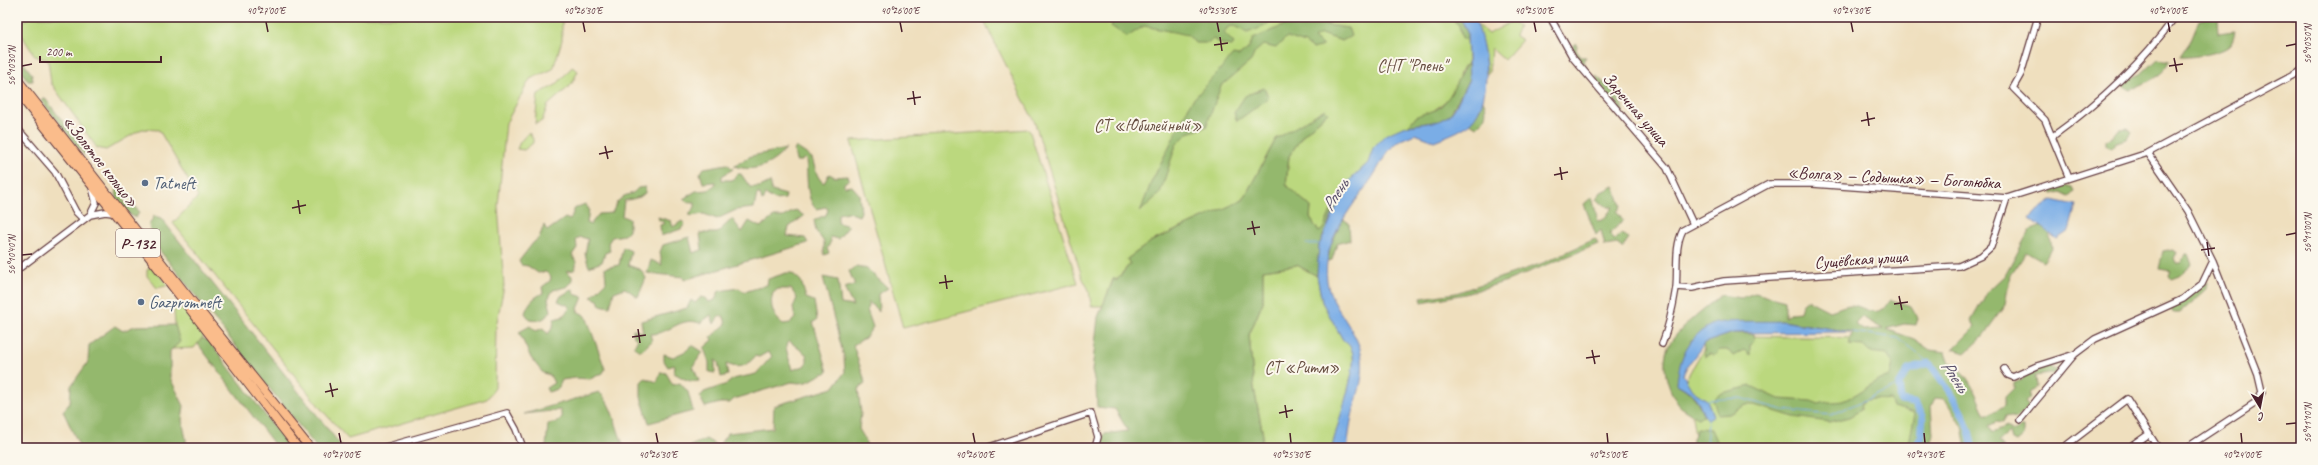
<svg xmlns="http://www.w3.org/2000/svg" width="2318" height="465" font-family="Caveat,sans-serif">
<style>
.green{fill:#bbd87e;stroke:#827c54}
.forest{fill:#94b86d;stroke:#6f6c4c;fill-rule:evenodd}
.water{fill:#7aade6;stroke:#626688}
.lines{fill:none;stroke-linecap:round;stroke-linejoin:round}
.stream{stroke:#7aade6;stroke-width:1}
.river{stroke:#7aade6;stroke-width:7}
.minor-casing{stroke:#633c41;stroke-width:8}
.highway-casing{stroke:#633c41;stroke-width:10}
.minor{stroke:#fff;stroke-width:5.5}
.highway{stroke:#fabc8b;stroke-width:8}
.ticks{fill:none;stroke:#4a1f2b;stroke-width:1.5}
.service-dot{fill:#5c6f8a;stroke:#fbf7ec;stroke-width:1.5}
.labels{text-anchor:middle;stroke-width:4;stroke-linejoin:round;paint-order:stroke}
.shield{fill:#fbf7ec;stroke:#7f6065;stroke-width:1}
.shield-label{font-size:16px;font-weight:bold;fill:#4a1f2b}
.park-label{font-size:17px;fill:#664d40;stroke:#fbf7ec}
.street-label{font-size:17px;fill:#4a1f2b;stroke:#fbf7ec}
.service-label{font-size:17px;fill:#4e5e75;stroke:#fbf7ec;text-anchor:start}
.water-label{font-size:18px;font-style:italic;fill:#5b516c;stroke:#fbf7ec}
.neatline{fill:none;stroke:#4a1f2b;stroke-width:1.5}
.ticks-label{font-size:10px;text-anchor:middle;fill:#4a1f2b}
</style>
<rect width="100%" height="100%" fill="#fbf7ec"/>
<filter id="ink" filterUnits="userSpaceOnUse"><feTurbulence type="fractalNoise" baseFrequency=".025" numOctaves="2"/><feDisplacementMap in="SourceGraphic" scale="8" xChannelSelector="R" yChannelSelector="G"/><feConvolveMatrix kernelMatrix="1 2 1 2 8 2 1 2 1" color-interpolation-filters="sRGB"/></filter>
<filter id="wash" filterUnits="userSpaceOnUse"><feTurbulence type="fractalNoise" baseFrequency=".012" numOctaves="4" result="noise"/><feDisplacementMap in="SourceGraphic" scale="16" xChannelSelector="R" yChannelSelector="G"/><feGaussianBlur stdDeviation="0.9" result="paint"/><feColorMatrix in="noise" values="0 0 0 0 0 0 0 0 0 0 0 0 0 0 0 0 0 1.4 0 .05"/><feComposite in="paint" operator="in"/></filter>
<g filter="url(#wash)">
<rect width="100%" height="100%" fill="#efdfbe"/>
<path class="green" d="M 30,17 L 562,17 L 562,40 L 553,69 L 530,79 L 506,123 L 498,206 L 504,286 L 496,327 L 495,388 L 487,399 L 348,439 L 322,410 L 173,223 L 198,197 L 159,130 L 142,129 L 106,150 L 97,148 L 51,83 L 48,60 L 35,56 L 17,28 L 17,25 Z
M 982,17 L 1450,17 L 1459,25 L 1462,38 L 1467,40 L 1468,63 L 1460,72 L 1458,84 L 1448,99 L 1432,112 L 1416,117 L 1408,126 L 1403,127 L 1373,148 L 1368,163 L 1349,181 L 1333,213 L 1331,211 L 1323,230 L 1319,232 L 1310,218 L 1311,207 L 1286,185 L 1289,156 L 1303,135 L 1328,112 L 1276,139 L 1243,200 L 1152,241 L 1127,259 L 1130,264 L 1115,281 L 1113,279 L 1103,306 L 1091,306 L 1089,290 L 1082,277 L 1035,123 Z
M 1512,21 L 1519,26 L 1515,36 L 1522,40 L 1504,60 L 1491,48 L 1489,73 L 1487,74 L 1485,55 L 1477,24 L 1489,34 Z
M 572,67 L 578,71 L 571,85 L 548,105 L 542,121 L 535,124 L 538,94 L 556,85 Z
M 1029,129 L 1078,283 L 903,328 L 851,141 Z
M 529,132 L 533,139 L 533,143 L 524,150 L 517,149 L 520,142 Z
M 1297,265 L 1317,276 L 1322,302 L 1343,340 C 1349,344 1352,348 1353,355 C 1356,373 1336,427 1332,448 L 1260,448 L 1263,435 L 1254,388 L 1249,335 L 1263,302 L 1263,270 Z
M 152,266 L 167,284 L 166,286 L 157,288 L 147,276 L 147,270 Z
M 180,305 L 204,336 L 194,348 L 172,349 L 179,342 L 175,325 L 174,310 Z
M 1735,336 L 1858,338 L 1907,358 L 1925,379 L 1912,448 L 1697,448 L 1686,379 L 1705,347 Z"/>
<path class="forest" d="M 1116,17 L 1277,17 L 1263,27 L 1247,33 L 1234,26 L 1228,27 L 1224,33 L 1234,43 L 1232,46 L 1224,45 L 1213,39 L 1209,43 L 1195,43 L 1188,35 L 1144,26 L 1127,37 L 1111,26 Z
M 1303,17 L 1322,17 L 1327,25 L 1348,28 L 1351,36 L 1342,41 L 1321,34 L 1314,38 L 1323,46 L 1313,49 L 1305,43 L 1287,37 L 1276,48 L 1263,45 L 1255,52 L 1251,61 L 1221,86 L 1206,127 L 1188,133 L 1176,145 L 1160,193 L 1140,212 L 1151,183 L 1191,102 L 1233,55 L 1239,56 L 1248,49 L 1253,39 Z
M 1450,17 L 1460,17 L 1467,32 L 1467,40 L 1462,38 L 1459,25 Z
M 2208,18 L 2217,20 L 2218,33 L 2235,31 C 2234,35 2233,40 2231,44 C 2225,53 2191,58 2180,57 L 2190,42 L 2199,20 Z
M 1575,43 L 1577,46 L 1576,50 L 1581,57 L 1586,57 L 1583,61 L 1587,68 L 1571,50 Z
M 17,55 L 32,74 L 33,81 L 28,81 L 17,65 Z
M 2157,59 L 2170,61 C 2163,77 2145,83 2130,90 L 2123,85 L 2127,80 L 2141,74 Z
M 1468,63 L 1469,79 L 1450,115 L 1439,121 L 1408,126 C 1410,124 1413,119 1416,117 C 1423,112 1433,113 1440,107 C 1455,94 1456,77 1468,63 Z
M 1596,76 C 1606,84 1623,99 1623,112 L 1620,112 L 1616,101 C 1608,99 1595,84 1596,76 Z
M 1264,88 L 1269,98 L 1237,121 L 1234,113 L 1245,96 Z
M 44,97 L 86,152 L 84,155 L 41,100 Z
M 1482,99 C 1489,110 1486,119 1477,127 L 1469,123 L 1480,109 Z
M 1325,109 L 1328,112 L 1303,135 L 1289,156 L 1286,185 L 1311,207 L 1310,218 L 1319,232 L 1323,229 L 1331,211 L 1333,213 L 1319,245 L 1317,276 L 1297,265 L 1263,270 L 1263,302 L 1249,335 L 1254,388 L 1263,436 L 1260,448 L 1100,448 L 1104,434 L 1128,431 L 1115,409 L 1097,407 L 1096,387 L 1092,371 L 1098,317 L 1114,278 L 1116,281 L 1130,264 L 1127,259 L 1152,241 L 1243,200 L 1276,139 Z
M 2128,128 L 2132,132 L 2127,139 L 2116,142 L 2111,148 L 2106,146 L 2106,140 L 2113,137 L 2119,129 Z
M 796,147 L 812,158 C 815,167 816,178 824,183 L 829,174 L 835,177 L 847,176 L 850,179 L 844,183 L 844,187 L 852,186 L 859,194 L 861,212 L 859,216 L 848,212 L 838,214 L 838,223 L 849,226 L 838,239 L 830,237 L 831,241 L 827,249 L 829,253 L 824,255 L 824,242 L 816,231 L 814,220 L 826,215 L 828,210 L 826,207 L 816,209 C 805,198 808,175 806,160 L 804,158 L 802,161 L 796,161 L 794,151 Z
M 786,149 C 772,165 755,173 734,166 L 751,156 Z
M 727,164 L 733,169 L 722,176 L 722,180 L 733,180 L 737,174 L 741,174 L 750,187 L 760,187 L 770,182 L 772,191 L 786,195 L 785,199 L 775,200 L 765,194 L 764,200 L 762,201 L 760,194 L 757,194 L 754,208 L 736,210 L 717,219 L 704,214 L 690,216 L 690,213 L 695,207 L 695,202 L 687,202 L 683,199 L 696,191 L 708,190 L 716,184 L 715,182 L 703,183 L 700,173 L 704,168 Z
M 1614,186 L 1621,206 L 1617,212 L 1623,221 L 1610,233 L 1614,240 L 1621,234 L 1629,238 L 1622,248 L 1617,244 L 1605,246 L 1601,230 L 1596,235 L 1584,204 L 1592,197 L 1598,221 L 1603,220 L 1613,207 L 1608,207 L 1596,200 L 1601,192 Z
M 2066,186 L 2073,188 L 2075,192 L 2069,196 L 2061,192 L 2052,194 L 2051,191 C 2056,188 2061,188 2066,186 Z
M 645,187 L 645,193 L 640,197 L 624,201 L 622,216 L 629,219 L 629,230 L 624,235 L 612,237 L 608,243 L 610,251 L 605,253 L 602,262 L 589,267 L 585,254 L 588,239 L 581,237 L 576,239 L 577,248 L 572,255 C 576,261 578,264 574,270 L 566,271 L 572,276 L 572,282 L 567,287 L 553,290 L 548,299 L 551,311 C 545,319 540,322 530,320 L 525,313 C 529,302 533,298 543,293 L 542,287 L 550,281 L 551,277 L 546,272 L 538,273 L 528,266 L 521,265 L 519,261 L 533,243 L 539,238 L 544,225 L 547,231 L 565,218 L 570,220 L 575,208 L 585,204 L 589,209 L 587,223 L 590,225 L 599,214 L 612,213 L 617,202 L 624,196 L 633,193 L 638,188 Z
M 116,189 L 120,189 L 125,196 L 124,201 L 126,204 L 129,205 L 131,202 L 139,212 L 136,218 L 129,214 L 117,200 Z
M 796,210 L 804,216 L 789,227 L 787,236 L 805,238 L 808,243 L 684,280 L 683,277 L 647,273 L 651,260 L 662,265 L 660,252 L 663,245 L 689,237 L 693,253 L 702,250 L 700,233 L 717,233 L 732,219 L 742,232 L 749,221 L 760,227 L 774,217 L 783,217 Z
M 154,216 L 161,218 L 343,448 L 317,448 L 153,242 L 149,225 Z
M 658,217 L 671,221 L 673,227 L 682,221 L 685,224 L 681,229 L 661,236 L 660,225 L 665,223 L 659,220 Z
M 1343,219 L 1349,223 L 1350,240 L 1337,244 L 1332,260 L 1328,261 L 1330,246 Z
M 2042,226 L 2049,231 L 2052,249 L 2043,262 L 2026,252 L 2010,275 L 2005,305 L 1983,336 L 1965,353 L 1953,349 L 1975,327 L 1971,321 L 1988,291 L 2006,274 L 2029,231 Z
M 1595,239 L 1598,244 L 1507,281 L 1465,294 L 1422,302 L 1421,298 L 1456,293 L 1543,263 Z
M 623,247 L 631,251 L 628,265 L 641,270 L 646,278 L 638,297 L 625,288 L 614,292 L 610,307 L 600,305 L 598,300 L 591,297 L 606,282 L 605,268 L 619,265 Z
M 2174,249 L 2177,253 L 2174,258 L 2176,263 L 2181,263 L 2185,254 L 2188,254 L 2192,265 L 2179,276 L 2171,279 L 2169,275 L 2171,271 L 2159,269 L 2163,251 Z
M 857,266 L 867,269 L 888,288 L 878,294 L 879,312 L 869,302 L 867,310 L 873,327 L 865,338 L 853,345 L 864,378 L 865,384 L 858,389 L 861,413 L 859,429 L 865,439 L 867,448 L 686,448 L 706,439 L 718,446 L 728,433 L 773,428 L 774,406 L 833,388 L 845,372 L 844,357 L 823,277 L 838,280 L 841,304 L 853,306 L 844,288 L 855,285 L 849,271 Z
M 786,273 L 792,273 L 801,281 L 806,298 L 814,301 L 817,320 L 813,322 L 828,372 C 813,376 810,386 792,382 L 734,399 L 730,403 L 720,403 L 705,407 L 700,397 L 704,392 L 727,384 L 733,379 L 756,374 L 772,356 L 768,352 L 759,357 L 755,356 C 747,367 739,369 726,364 L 728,375 L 721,377 L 718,362 L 715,360 L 715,373 L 709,372 L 709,362 L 704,348 L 713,340 L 711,337 L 726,324 L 724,317 L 719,316 L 714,324 L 711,315 L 700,323 C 679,316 671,334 650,334 L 652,341 L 641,351 L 634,347 L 638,339 L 634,337 L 633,329 L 643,333 L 641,321 L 687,308 L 691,300 L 695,303 L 701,297 L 706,298 L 709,302 L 715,300 L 719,291 L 739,288 L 744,292 L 767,285 L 768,279 ZM 778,289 L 791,289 L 797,298 L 793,308 L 795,318 L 790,323 L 783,324 C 773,317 769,305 773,293 ZM 789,341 L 807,355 L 807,362 L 804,366 L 792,370 L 786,348 Z
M 2208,282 L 2207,289 L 2180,313 L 2174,313 L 2170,309 L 2205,283 Z
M 573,289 L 574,294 L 583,297 L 577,311 L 586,316 L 605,369 L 603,373 L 590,379 L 575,378 L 562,380 L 558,389 L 548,392 L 546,388 L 554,383 L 550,375 L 543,373 L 531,358 L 519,332 L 530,326 L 536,331 L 543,328 L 548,334 L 553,327 L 554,319 L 562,317 L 570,308 L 569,306 L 558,301 L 561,296 Z
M 1755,293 L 1785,301 L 1785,317 L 1791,313 L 1800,312 L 1802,305 L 1808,300 L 1829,311 C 1836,310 1844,305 1851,305 C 1864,306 1870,316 1883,309 C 1887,308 1888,302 1891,300 L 1911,306 L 1918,318 L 1916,325 L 1904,324 L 1886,329 L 1914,339 L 1930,350 L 1946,352 L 1950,363 C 1971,375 1975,394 1985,415 L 1989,415 L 2005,405 L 2005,397 L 2014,388 L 2014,383 L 2022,380 C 2027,370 2039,367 2049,365 L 2052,369 L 2057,370 L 2056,373 L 2035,376 L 2036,387 L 2030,391 L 2029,399 L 2025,402 L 2029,407 L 2017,418 L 2005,416 L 2002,423 L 1996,422 L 1989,426 L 1993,432 L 2007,426 L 2010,431 L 2015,432 L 2020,427 L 2023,427 L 2023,436 L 2016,442 L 2011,440 L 2009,433 L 1999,441 L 2004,448 L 1966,448 L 1962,427 L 1945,399 L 1935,398 L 1931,406 L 1933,435 L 1929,448 L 1908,448 L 1915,413 L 1893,407 L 1890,399 C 1880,401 1871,397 1862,402 L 1861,410 L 1849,417 L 1829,422 L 1794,417 L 1754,405 L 1746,405 L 1729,414 L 1718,415 L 1713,400 L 1721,393 L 1751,386 L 1779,399 L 1811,401 L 1819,404 C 1829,400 1839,404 1847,399 C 1860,393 1877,379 1890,376 L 1893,363 L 1887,354 L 1869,352 L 1863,346 L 1849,345 L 1852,332 L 1782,321 L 1691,340 L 1677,384 C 1692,393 1698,400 1704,416 L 1697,418 C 1691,414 1683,410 1679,405 C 1666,388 1658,357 1673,339 C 1686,322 1705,308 1721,295 L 1741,298 ZM 1862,317 L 1883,329 L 1863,330 L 1855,324 Z
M 175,325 L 180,342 L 170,351 L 170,378 L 184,406 L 182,420 L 186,439 L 186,448 L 83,448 L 79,445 L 63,411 L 70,403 L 71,386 L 88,362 L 89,345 L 115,326 L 123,331 L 135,326 Z
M 1733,333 L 1753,334 L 1754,341 L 1750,346 L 1750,355 L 1744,350 L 1733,356 L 1728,350 L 1720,350 L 1714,356 L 1710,354 L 1705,357 L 1703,343 Z
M 202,338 L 209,341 L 290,448 L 277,448 L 198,344 Z
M 692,345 L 703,352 L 693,366 L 699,381 C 689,383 683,378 674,373 L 675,365 L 668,367 L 664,361 L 664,354 L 673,357 L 686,351 Z
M 661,372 L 666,373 L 673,385 L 680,383 L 688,392 L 693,411 L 649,423 L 641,397 L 641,382 L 645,378 L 657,382 Z
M 599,392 C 613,403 616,431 625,448 L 536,448 L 546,447 L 548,424 L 557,422 L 562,418 L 560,410 L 524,414 Z
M 1697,428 L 1711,429 L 1719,448 L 1695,448 L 1691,445 Z"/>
<path class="water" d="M 1460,17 L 1474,17 C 1487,46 1496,106 1465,127 C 1456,133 1444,137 1434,141 L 1415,134 C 1409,137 1401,139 1396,143 C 1385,153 1380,166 1372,178 C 1350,210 1322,240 1327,281 C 1331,309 1359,330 1362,358 C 1365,379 1355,401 1351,421 C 1349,430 1349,439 1347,448 L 1332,448 C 1336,427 1356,373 1353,355 C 1352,348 1349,344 1343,340 L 1322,302 L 1317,276 L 1319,245 L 1349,181 L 1368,163 L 1373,148 L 1385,135 L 1403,127 L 1439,121 L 1450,115 L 1455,108 L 1469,79 L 1467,32 Z
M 2052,200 L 2076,205 L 2069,231 L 2057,239 L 2030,219 L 2035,212 Z
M 1782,321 L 1852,332 L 1733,333 L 1704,343 C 1697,355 1688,362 1683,375 L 1692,390 L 1707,400 L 1713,416 L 1708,419 C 1702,415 1702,409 1699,403 C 1694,394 1686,389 1677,384 C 1679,358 1688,336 1713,324 C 1721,320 1770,322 1782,321 Z"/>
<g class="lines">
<path class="stream" d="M 1306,244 L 1319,244
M 1852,332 L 1898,338 L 1929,363
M 1707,400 L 1740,398 L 1783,410 L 1831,415 L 1899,385
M 1706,448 L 1708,419"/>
<path class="river" d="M 1915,448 L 1921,437 L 1923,416 L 1914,403 L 1901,401 L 1899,385 L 1908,370 L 1929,363 C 1946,386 1971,419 1972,448"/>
</g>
</g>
<g filter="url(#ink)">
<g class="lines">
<defs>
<path id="minor" d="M 1550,17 L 1573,58 L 1667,168 L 1693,224
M 2038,17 L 2021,74 L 2013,88 L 2045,120 L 2069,178
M 2293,18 L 2295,17
M 17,128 L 55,172 L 76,212 L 83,219
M 2053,136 C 2099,103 2142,63 2175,17
M 2148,153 L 2188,211 L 2213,261 L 2258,375 L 2262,392 L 2256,402 L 2186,448
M 90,215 L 96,203 L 92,187
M 17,270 L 90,215 L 105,212 L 113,213
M 1676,287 L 1692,288 L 1724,281 L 1959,266 L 1981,256 L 1991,247 L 2007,198
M 1662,344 C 1669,326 1673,307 1676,288 C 1678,269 1674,247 1683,230 L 1769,184 L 1813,184 L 2007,198 L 2148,153 L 2301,71
M 2004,369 L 2008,375 L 2013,377 L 2037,366 L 2075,354
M 2020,420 L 2075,354 L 2095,339 L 2183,299 L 2202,284 L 2213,261
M 382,448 L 507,413 L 516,429 L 523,448
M 986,448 L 1091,413 L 1098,437 L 1095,448
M 2063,448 L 2127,399 L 2158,448
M 2129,448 L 2149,434"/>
<path id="highway" d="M 17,79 L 183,290 L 310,448
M 17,92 L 148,255 L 298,448"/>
</defs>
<use href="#minor" class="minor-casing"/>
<use href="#highway" class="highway-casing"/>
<use href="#minor" class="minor"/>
<use href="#highway" class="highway"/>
</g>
</g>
<path class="ticks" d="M 266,22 L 268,32M 583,22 L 585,32M 900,22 L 902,32M 1217,22 L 1219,32M 1534,22 L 1536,32M 1851,22 L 1853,32M 2168,22 L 2170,32M 1220,37 L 1222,51M 1214,45 L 1228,43M 2286,46 L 2296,44M 2174,58 L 2177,72M 22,66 L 32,64M 2169,66 L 2183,64M 913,91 L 915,105M 907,99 L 921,97M 1867,112 L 1869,126M 1861,121 L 1875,118M 605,146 L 608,159M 599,154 L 613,151M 1560,167 L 1562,180M 1554,175 L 1568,172M 298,200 L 300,214M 292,208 L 306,205M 1252,221 L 1255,235M 1247,229 L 1260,227M 2286,235 L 2296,233M 2207,242 L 2209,256M 2201,250 L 2215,248M 22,255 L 32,254M 945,275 L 947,289M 939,283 L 953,281M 1899,296 L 1902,310M 1894,304 L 1908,302M 638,329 L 640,343M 632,337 L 646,335M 1592,350 L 1595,364M 1586,358 L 1600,356M 330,383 L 333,397M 325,392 L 338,389M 1285,405 L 1287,418M 1279,413 L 1293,410M 2286,424 L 2296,423M 339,433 L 341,443M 656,433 L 658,443M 973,433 L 975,443M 1290,433 L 1291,443M 1607,433 L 1608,443M 1924,433 L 1925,443M 2241,433 L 2242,443"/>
<g class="service-dot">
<circle cx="145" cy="183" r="4"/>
<circle cx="141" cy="302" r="4"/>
</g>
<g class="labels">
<rect class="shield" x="116" y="229" width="44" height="28" rx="3"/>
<g class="shield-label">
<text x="138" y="249">Р-132</text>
</g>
<g class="park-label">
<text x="1412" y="71">СНТ "Рпень"</text>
<text x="1148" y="131">СТ «Юбилейный»</text>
<text x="1302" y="373">СТ «Ритм»</text>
</g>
<g class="street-label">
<text transform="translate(1636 109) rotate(49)" y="6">Заречная улица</text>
<text transform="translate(101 161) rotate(52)" y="6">«Золотое кольцо»</text>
<text transform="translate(1894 177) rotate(3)" y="6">«Волга» — Содышка» — Боголюбка</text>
<text transform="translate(1861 259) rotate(-4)" y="6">Сущёвская улица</text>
</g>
<g class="service-label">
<text x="153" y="189">Tatneft</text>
<text x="149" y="308">Gazpromneft</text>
</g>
<g class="water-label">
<text transform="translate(1335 195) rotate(-57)" y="6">Рпень</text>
<text transform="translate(1955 376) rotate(56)" y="6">Рпень</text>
</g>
</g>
<rect width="2318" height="465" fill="none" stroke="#fbf7ec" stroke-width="44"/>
<g transform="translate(2260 407) rotate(170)" stroke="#fbf7ec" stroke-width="3" paint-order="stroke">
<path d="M0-3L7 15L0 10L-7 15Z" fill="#4a1f2b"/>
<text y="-6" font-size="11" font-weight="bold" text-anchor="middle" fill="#4a1f2b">С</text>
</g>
<path d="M40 56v6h121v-6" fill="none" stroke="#4a1f2b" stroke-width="2"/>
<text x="46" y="56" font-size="12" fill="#4a1f2b" stroke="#fbf7ec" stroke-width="3" paint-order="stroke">200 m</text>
<rect x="22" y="22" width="2274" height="421" class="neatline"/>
<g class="ticks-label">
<text x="266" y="14">40°27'00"E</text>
<text x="583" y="14">40°26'30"E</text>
<text x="900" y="14">40°26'00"E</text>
<text x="1217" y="14">40°25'30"E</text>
<text x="1534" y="14">40°25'00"E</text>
<text x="1851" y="14">40°24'30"E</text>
<text x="2168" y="14">40°24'00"E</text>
<text transform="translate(2307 44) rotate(-90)" y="4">56°10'50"N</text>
<text transform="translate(11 66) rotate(-90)" y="4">56°10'30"N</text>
<text transform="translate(2307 233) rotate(-90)" y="4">56°11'00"N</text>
<text transform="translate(11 255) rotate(-90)" y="4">56°10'40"N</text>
<text transform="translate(2307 423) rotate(-90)" y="4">56°11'10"N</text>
<text x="341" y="458">40°27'00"E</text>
<text x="658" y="458">40°26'30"E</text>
<text x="975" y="458">40°26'00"E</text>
<text x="1291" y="458">40°25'30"E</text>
<text x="1608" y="458">40°25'00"E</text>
<text x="1925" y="458">40°24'30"E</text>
<text x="2242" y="458">40°24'00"E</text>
</g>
</svg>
